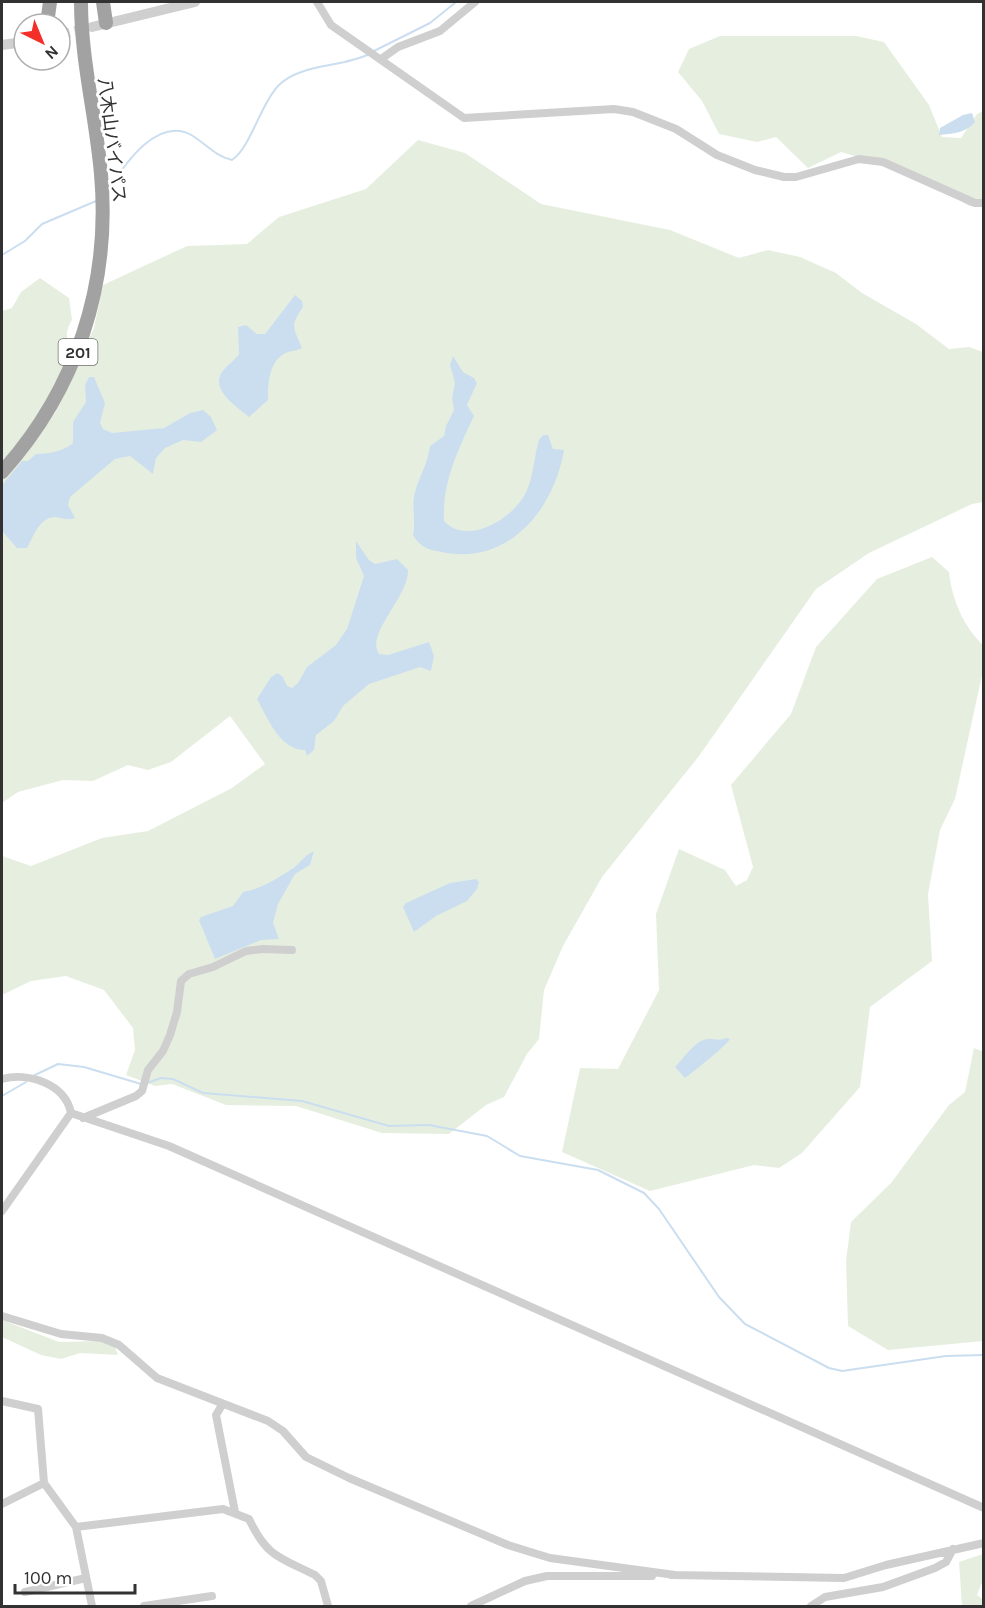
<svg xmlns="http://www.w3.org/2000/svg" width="985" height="1608" font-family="Karla,'Noto Sans JP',sans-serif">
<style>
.green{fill:#e6efdf}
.water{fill:#cbdef0}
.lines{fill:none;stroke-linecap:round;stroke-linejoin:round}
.stream{stroke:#cbdef0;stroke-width:2}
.tertiary-tunnel{stroke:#d6d6d6;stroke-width:10;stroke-dasharray:10 5;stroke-linecap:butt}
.minor{stroke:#cfcfcf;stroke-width:8}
.tertiary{stroke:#cfcfcf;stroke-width:10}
.trunk{stroke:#a2a2a2;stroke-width:14}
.labels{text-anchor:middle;stroke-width:6;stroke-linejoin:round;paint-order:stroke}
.shield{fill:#fff;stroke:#707070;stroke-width:1.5}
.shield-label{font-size:16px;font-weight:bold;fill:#323232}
.street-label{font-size:18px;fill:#323232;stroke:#fff}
</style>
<rect width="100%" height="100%" fill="#fff"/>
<path class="green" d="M 720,36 L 856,36 L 884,42 L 929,105 L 942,137 L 961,138 L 977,114 L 983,111 L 983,206 L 969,206 L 936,186 L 892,167 L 841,152 L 808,168 L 776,137 L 757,142 L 719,134 L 702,101 L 678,72 L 689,49 Z
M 418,140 L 465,153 L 541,204 L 670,230 L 739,258 L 768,250 L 800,257 L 836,273 L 862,293 L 916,324 L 949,349 L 969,347 L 983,352 L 983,502 L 972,504 L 869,553 L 816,589 L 699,756 L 602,877 L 563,946 L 544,990 L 539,1039 L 527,1054 L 504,1097 L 486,1105 L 449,1134 L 382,1133 L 296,1106 L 226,1105 L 172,1084 L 155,1086 L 126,1075 L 135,1050 L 133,1028 L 104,990 L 66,976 L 31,981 L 2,995 L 2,856 L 31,866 L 102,838 L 148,831 L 232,788 L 265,764 L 230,716 L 171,762 L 148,770 L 128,765 L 93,781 L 63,780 L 18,792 L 2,803 L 2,481 L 55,413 L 94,328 L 103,285 L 187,246 L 247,244 L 279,217 L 366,189 Z
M 40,278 L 69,298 L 72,320 C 61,336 72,346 68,360 C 56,398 26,432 2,462 L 2,311 L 12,308 L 21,292 Z
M 932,557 L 949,572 C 952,599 963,626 983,645 L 983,671 L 955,799 L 940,830 L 928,894 L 932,961 L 870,1007 L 860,1087 L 802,1153 L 779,1168 L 754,1165 L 650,1191 L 562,1152 L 580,1068 L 618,1069 L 659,990 L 656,914 L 679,849 L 725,870 L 736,886 L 747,880 L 753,867 L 731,785 L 791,714 L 816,647 L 877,579 Z
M 974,1048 L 984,1052 L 983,1341 L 888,1350 L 848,1326 L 846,1261 L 851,1222 L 891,1183 L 949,1105 L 965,1092 Z
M 2,1320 L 59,1342 L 101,1341 L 115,1347 L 118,1355 L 80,1353 L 61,1359 L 41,1355 L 2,1337 Z
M 983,1554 L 983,1580 L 977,1595 L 983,1599 L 983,1606 L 962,1606 L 959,1562 Z"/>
<path class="water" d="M 972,113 L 975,122 C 966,133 952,134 939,135 L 940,128 L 963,115 Z
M 295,295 L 302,301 L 303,307 C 289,327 294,328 302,348 C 297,351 294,350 288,352 C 269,359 268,383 268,400 L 249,417 C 237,407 210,390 222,372 C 227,365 234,361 239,354 L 238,327 L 246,325 L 257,334 L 265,334 Z
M 453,356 L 463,372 L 474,378 L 477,383 L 467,405 L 474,416 C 458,450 442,483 444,521 C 468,547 516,517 527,490 C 534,474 534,456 539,440 L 543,435 L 548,435 L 553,449 L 564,450 C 555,507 510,564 447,553 C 431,550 422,550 413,535 C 416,522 412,509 414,496 C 418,478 428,464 430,446 L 444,436 L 446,426 L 454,410 L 452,398 L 455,383 L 450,365 Z
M 89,377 L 94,377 L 105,403 L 100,423 L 103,429 L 112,433 L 164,428 L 190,413 L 203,410 L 211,417 L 217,430 L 201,442 L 183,440 L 165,448 L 156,458 L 153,474 L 130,456 L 115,459 L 70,497 L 68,505 L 75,518 C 68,521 63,518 56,517 C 39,517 34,536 27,548 L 17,548 L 2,531 L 2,485 L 22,461 L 28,461 L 36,454 C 47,454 65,451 73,443 L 73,422 L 86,402 L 85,385 Z
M 356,541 L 369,560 L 375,564 L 397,559 L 408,570 C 409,597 365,633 379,654 L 388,655 L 429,642 L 434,656 L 431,671 L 420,667 L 369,684 L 343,706 L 334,721 L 316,735 L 314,750 L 307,756 L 305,750 C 280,750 268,719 257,699 L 271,677 L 278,673 L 283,677 L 287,686 L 292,688 L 298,683 L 307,667 L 336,645 L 347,629 L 364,576 L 356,558 Z
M 314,851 L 310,865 L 295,874 L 278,904 L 273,923 L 279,939 L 261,940 L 215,959 L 199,920 L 201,917 L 233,906 L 243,892 C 261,889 276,879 292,869 C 301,863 302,857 314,851 Z
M 476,879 L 479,882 L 477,889 L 467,901 L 436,916 L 414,932 L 403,907 L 406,903 L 450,883 Z
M 727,1038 L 730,1039 C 727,1045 692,1073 685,1078 L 675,1067 C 683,1059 696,1039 708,1039 C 717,1039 719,1041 727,1038 Z"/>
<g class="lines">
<path class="stream" d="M 374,51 L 430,23 L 456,2
M 107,191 C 123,167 157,114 193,136 C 207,145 215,156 232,160 C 251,147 260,105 278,86 C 300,63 342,68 369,54
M 2,255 L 25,241 L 42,224 L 96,201
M 33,1076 L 58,1064 L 84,1067 L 141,1084
M 147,1083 L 161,1078 L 173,1079 L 203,1093 L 302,1101 L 389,1126 L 429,1125 L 487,1136 L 520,1156 L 598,1170 L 644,1193 L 659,1209 L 719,1297 L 745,1324 L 829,1368 L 842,1371 L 946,1356 L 984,1355
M 2,1096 L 26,1082"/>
<path class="tertiary-tunnel" d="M 60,35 L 88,28"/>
<path class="minor" d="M 317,2 L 331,25 L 464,118 L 614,109 L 633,112 L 676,129 L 717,155 L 755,170 L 784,177 L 796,177 L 859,159 L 883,162 L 975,203 L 984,203
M 381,59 L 398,47 L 440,31 L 475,2
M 2,1079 C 27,1072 65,1083 71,1113
M 71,1113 L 169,1146 L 984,1508
M 83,1118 L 136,1096 L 142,1091 L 148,1070 L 163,1051 L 170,1035 L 177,1012 L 181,981 L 189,974 L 213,967 L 246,951 L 263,949 L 292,950
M 2,1211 L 71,1113
M 2,1316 L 61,1334 L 102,1338 L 119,1345 L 157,1378 L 268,1421 L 283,1431 L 306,1457 L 349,1478 L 508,1545 L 550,1558 L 675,1575
M 2,1401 L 38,1409 L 44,1483 L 76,1527 L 92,1606
M 222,1405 L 216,1415 L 235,1512
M 2,1504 L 44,1483
M 76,1527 L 223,1509 L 249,1519 C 267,1557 279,1557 315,1575 L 321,1581 L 328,1606
M 671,1575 L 844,1578 L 886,1565 L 984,1543
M 25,1592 L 86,1578
M 144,1606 L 212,1596
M 471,1606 L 525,1581 L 547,1576 L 652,1576
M 811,1606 L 825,1597 L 883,1587 L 935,1568 L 946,1562 L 953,1549"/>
<path class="tertiary" d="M 92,27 L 195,2
M 2,45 L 24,42"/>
<path class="trunk" d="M 103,2 L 106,23
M 47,24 L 50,2
M 2,472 C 76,390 111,285 101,174 C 96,116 81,60 81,2"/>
</g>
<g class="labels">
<rect class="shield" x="58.5" y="339" width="39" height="26" rx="4.5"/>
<g class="shield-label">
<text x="78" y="358">201</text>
</g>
<g class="street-label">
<text transform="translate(112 140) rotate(83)" y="6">八木山バイパス</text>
</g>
</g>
<rect width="985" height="1608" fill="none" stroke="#323232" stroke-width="6"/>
<g transform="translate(42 42) rotate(137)"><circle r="28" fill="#ffffff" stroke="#adadad" stroke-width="1.5"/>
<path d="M0-4.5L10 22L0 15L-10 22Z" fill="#f42e29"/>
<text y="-9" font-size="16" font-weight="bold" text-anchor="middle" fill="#323232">N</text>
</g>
<path d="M15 1584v9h120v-9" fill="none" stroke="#323232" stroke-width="3"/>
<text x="24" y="1584" font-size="18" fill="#323232" stroke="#ffffff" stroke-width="4.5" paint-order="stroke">100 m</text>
</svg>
